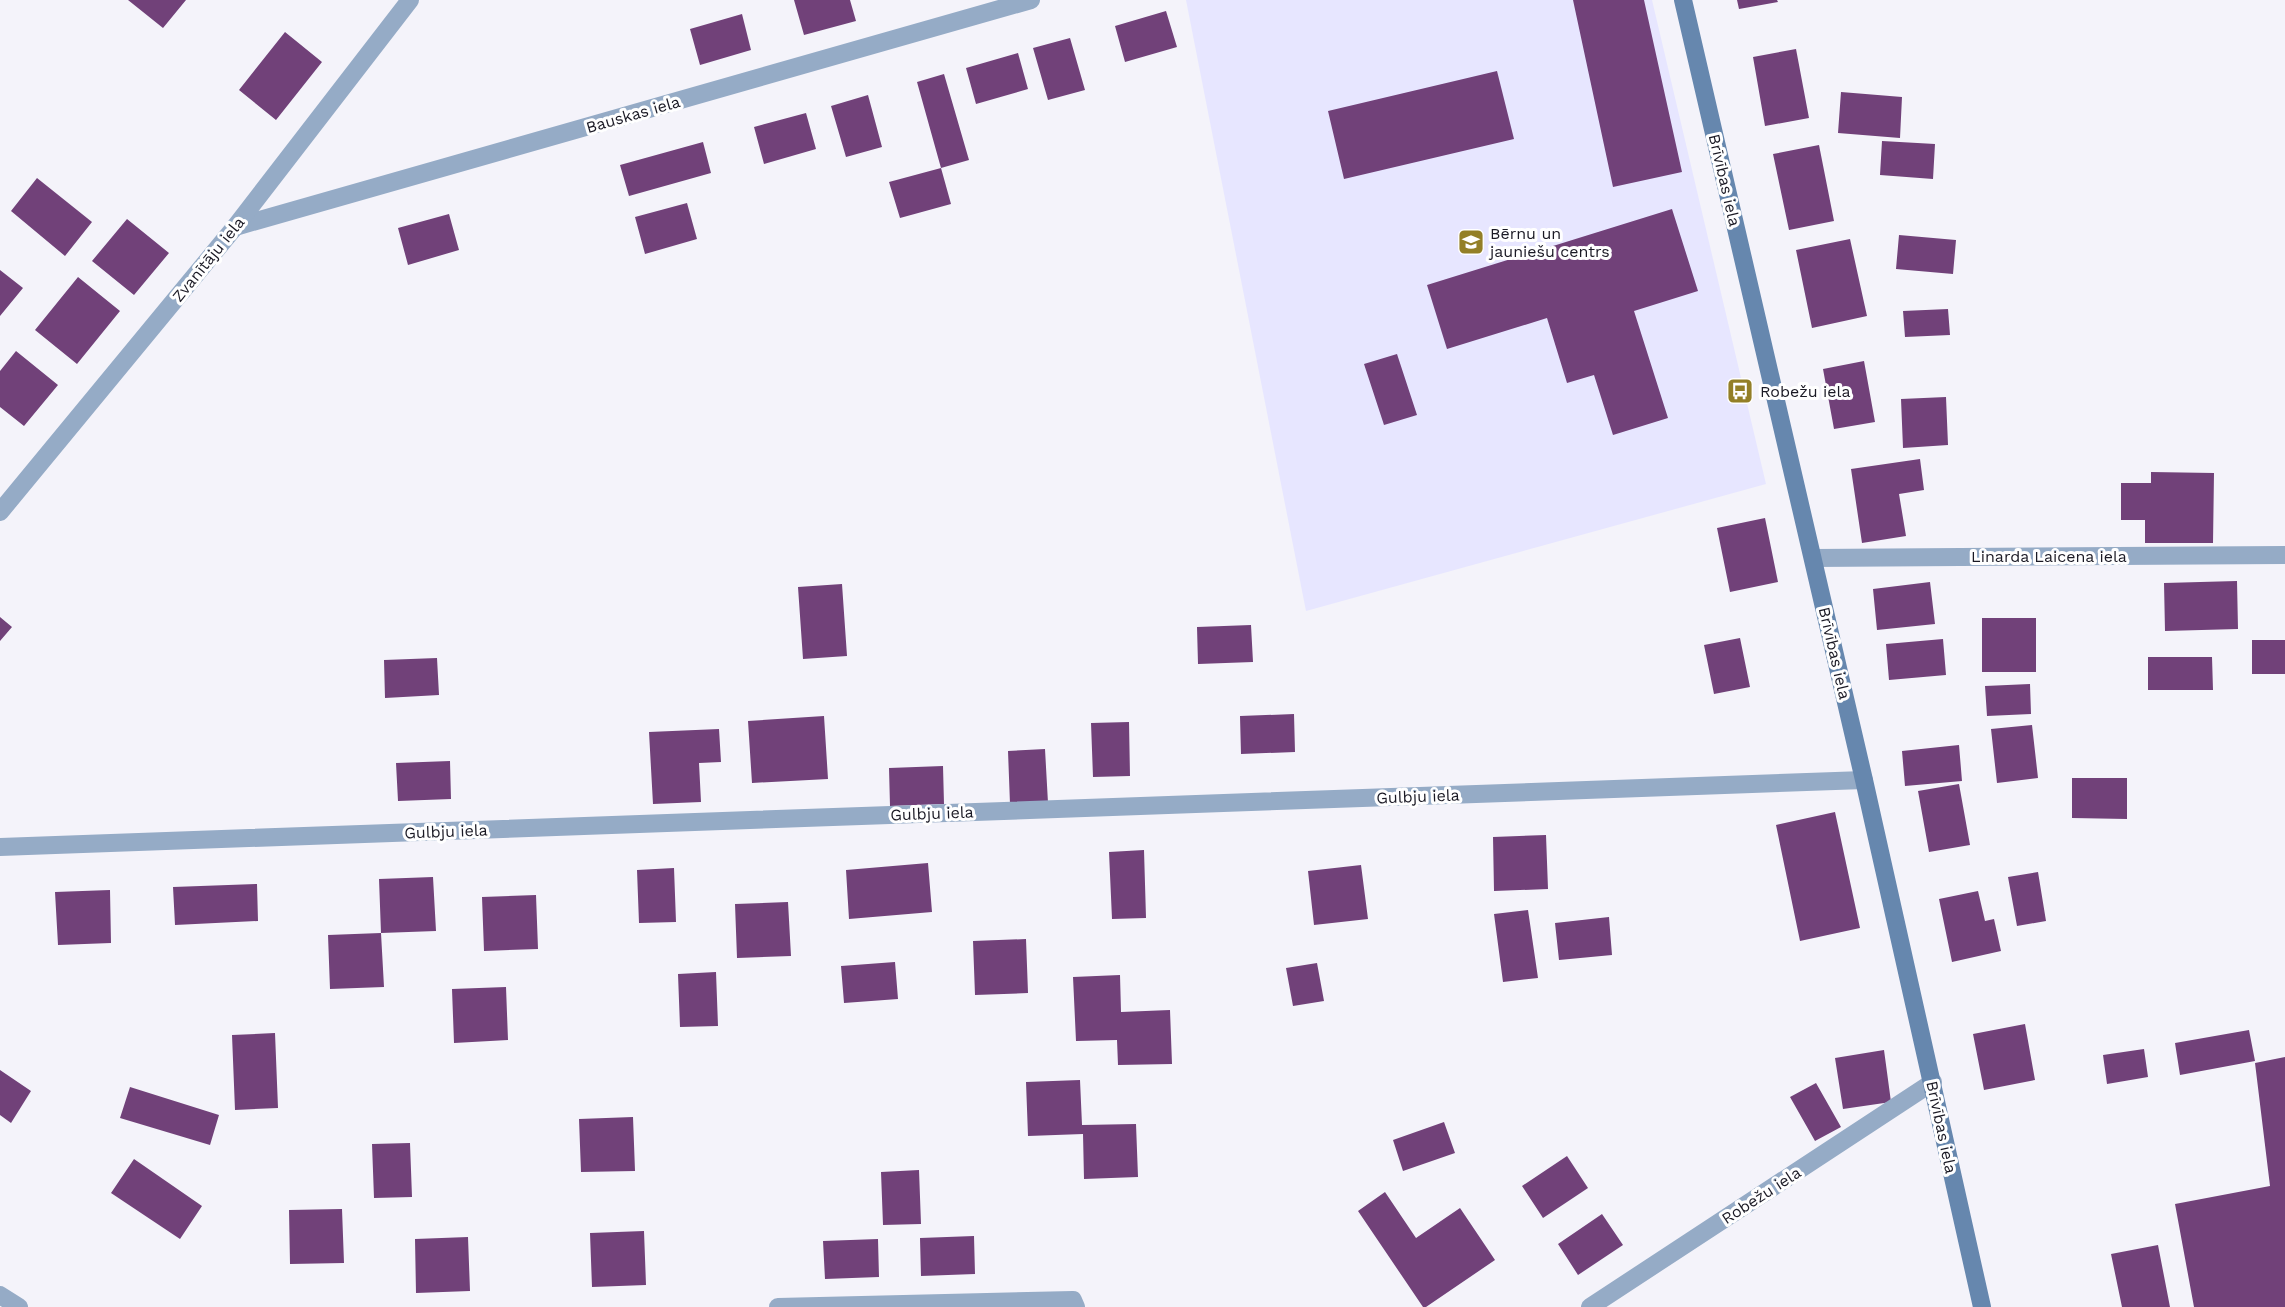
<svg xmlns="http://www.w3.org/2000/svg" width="2285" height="1307" font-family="'Work Sans',sans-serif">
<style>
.built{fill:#e7e6ff}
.building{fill:#714179}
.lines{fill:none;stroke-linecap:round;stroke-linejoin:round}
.minor{stroke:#95abc6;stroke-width:18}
.tertiary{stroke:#95abc6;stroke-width:18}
.secondary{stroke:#6687ae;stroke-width:18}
.labels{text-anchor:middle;stroke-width:6;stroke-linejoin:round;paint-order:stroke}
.street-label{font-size:16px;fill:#1a1924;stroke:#fff}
.poi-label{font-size:16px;fill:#1a1924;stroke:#fff;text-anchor:start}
</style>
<rect width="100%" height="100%" fill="#f4f3fa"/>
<path class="built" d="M 1186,0 L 1652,0 L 1766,484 L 1306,611 Z"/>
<path class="building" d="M 128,0 L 186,0 L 163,28 Z
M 794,0 L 850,0 L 856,21 L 804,35 Z
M 1573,0 L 1644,0 L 1682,172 L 1613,187 Z
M 1737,0 L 1777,0 L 1778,2 L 1739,9 Z
M 1166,11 L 1177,47 L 1125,62 L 1115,26 Z
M 742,14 L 751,50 L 700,65 L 690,29 Z
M 285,32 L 322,62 L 276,120 L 239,90 Z
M 1070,38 L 1085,90 L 1048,100 L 1033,48 Z
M 1796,49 L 1809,118 L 1765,126 L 1753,57 Z
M 1018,53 L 1028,89 L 976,104 L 966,68 Z
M 1497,71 L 1514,139 L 1344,179 L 1328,111 Z
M 944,74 L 969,160 L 941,168 L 917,82 Z
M 1841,92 L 1902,97 L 1900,138 L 1838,133 Z
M 868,95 L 882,147 L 846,157 L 831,106 Z
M 806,113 L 816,149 L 764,164 L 754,127 Z
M 1882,141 L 1935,144 L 1933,179 L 1880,175 Z
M 703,142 L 711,173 L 629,196 L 620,165 Z
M 1819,145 L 1834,221 L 1789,230 L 1773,154 Z
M 941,168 L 951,204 L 900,218 L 889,182 Z
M 37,178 L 92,222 L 65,256 L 11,211 Z
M 687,203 L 697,239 L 645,254 L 635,217 Z
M 1672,209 L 1698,291 L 1634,311 L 1668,418 L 1613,435 L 1594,375 L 1567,383 L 1547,318 L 1447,349 L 1427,285 Z
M 449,214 L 459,250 L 408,265 L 398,228 Z
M 127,219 L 169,253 L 134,295 L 92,261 Z
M 1899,235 L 1956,240 L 1953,274 L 1896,269 Z
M 1850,239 L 1867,316 L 1812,328 L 1796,250 Z
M 0,270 L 23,288 L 0,316 Z
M 78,277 L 120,311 L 77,364 L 35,330 Z
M 1948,309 L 1950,335 L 1905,337 L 1903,311 Z
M 16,351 L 58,385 L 24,426 L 0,407 L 0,371 Z
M 1397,354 L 1417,415 L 1384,425 L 1364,364 Z
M 1864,361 L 1875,422 L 1834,429 L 1823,369 Z
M 1946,397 L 1948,445 L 1903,448 L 1901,399 Z
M 1920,459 L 1924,490 L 1899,494 L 1906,536 L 1862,543 L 1851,469 Z
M 2151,472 L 2214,473 L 2213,543 L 2145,543 L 2145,520 L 2121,520 L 2121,483 L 2151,483 Z
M 1765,518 L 1778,582 L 1730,592 L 1717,528 Z
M 2237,581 L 2238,629 L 2165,631 L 2164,583 Z
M 1930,582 L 1935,624 L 1877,630 L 1873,589 Z
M 842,584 L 847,656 L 803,659 L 798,587 Z
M 0,617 L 12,627 L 0,641 Z
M 1982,618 L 2036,618 L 2036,672 L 1982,672 Z
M 1251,625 L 1253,662 L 1198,664 L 1197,627 Z
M 1740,638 L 1750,687 L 1714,694 L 1704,645 Z
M 1943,639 L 1946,675 L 1889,680 L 1886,644 Z
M 2252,640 L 2285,640 L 2285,674 L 2252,674 Z
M 2148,657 L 2212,657 L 2213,690 L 2148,690 Z
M 437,658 L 439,695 L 385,698 L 384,660 Z
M 2030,684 L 2031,714 L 1987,716 L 1985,686 Z
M 1294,714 L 1295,752 L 1241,754 L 1240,716 Z
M 824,716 L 828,779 L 752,783 L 748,721 Z
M 1129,722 L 1130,776 L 1093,777 L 1091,723 Z
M 2032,725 L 2038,778 L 1997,783 L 1991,729 Z
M 719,729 L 721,762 L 699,763 L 701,802 L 653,804 L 649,732 Z
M 1959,745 L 1962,781 L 1905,786 L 1902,751 Z
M 1045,749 L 1048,803 L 1010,804 L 1008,751 Z
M 450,761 L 451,799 L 398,801 L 396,763 Z
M 943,766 L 944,804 L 890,806 L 889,768 Z
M 2072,778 L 2127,778 L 2127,819 L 2072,818 Z
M 1959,784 L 1970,845 L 1929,852 L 1918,791 Z
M 1835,812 L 1860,928 L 1800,941 L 1776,825 Z
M 1546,835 L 1548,889 L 1494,891 L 1493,837 Z
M 1144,850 L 1146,918 L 1112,919 L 1109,852 Z
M 928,863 L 932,912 L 849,919 L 846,870 Z
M 1361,865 L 1368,919 L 1314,925 L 1308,871 Z
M 674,868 L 676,922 L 639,923 L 637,870 Z
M 2038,872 L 2046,921 L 2017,926 L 2008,877 Z
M 433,877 L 436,931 L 381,933 L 379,879 Z
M 257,884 L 258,921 L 175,925 L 173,887 Z
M 110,890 L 111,943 L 58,945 L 55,892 Z
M 1978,891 L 1985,921 L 1994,919 L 2001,951 L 1952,962 L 1939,899 Z
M 536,895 L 538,949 L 484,951 L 482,897 Z
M 788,902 L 791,956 L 737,958 L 735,904 Z
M 1528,910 L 1538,978 L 1503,982 L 1494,914 Z
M 1609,917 L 1612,955 L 1559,960 L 1555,923 Z
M 381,933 L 384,987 L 330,989 L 328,935 Z
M 1026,939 L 1028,993 L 975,995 L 973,941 Z
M 895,962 L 898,999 L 844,1003 L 841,966 Z
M 1317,963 L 1324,1001 L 1293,1006 L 1286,968 Z
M 716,972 L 718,1026 L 680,1027 L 678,974 Z
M 1120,975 L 1121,1012 L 1170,1010 L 1172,1064 L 1118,1065 L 1117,1040 L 1076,1041 L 1073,977 Z
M 506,987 L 508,1040 L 454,1043 L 452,989 Z
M 2025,1024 L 2035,1080 L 1984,1090 L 1973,1034 Z
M 2249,1030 L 2255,1061 L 2180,1075 L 2175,1043 Z
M 275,1033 L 278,1108 L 235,1110 L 232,1035 Z
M 2144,1049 L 2148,1077 L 2107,1084 L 2103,1055 Z
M 1884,1050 L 1891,1102 L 1843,1109 L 1835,1058 Z
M 2285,1057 L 2285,1307 L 2194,1307 L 2175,1204 L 2270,1186 L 2255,1063 Z
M 0,1070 L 31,1091 L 11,1123 L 0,1115 Z
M 1080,1080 L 1082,1125 L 1136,1124 L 1138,1177 L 1084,1179 L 1083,1134 L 1028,1136 L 1026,1082 Z
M 1816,1083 L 1841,1127 L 1815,1141 L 1790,1097 Z
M 130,1087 L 219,1115 L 210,1145 L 120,1118 Z
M 633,1117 L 635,1171 L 581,1172 L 579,1119 Z
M 1444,1122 L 1455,1153 L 1403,1171 L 1393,1140 Z
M 410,1143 L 412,1197 L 374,1198 L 372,1144 Z
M 1567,1156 L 1588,1188 L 1543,1218 L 1522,1186 Z
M 134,1159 L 202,1206 L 180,1239 L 111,1193 Z
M 919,1170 L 921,1224 L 883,1225 L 881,1172 Z
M 1385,1192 L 1416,1238 L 1460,1208 L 1495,1260 L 1426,1307 L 1423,1307 L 1358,1211 Z
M 342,1209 L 344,1263 L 290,1264 L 289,1210 Z
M 1602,1214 L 1623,1245 L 1578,1275 L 1558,1244 Z
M 644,1231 L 646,1285 L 592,1287 L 590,1233 Z
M 974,1236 L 975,1274 L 921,1276 L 920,1238 Z
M 468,1237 L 470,1291 L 416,1293 L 415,1239 Z
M 878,1239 L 879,1277 L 825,1279 L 823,1241 Z
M 2158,1245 L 2170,1307 L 2122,1307 L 2111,1254 Z"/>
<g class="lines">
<path class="minor" d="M 235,227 L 1031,0
M 1813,558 L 2285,555
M 0,847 L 1864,780
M 0,1295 L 19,1307
M 778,1307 L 1073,1300 L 1076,1307
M 1590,1307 L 1933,1082"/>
<path class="tertiary" d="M 0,512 L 235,227 L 410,0"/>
<path class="secondary" d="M 1683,0 L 1864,780 L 1982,1307"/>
</g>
<defs>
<symbol id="school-square" viewBox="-11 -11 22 22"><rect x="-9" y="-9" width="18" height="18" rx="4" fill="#937f27" stroke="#fff"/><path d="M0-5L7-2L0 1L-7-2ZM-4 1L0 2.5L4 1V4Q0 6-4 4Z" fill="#fff"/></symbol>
<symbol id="bus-square" viewBox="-11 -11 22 22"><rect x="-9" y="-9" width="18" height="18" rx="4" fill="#937f27" stroke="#fff"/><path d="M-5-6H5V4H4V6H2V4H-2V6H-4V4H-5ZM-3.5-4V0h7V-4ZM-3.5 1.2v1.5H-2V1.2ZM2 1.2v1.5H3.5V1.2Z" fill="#fff"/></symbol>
</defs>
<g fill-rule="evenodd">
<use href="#school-square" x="1456" y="227" width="30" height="30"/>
<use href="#bus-square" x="1725" y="376" width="30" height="30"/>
</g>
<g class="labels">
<g class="street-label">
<text transform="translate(633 114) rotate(-16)" y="6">Bauskas iela</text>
<text transform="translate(1725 180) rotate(77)" y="6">Brīvības iela</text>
<text transform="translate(208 259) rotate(-51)" y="6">Zvanītāju iela</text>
<text x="2049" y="562">Linarda Laicena iela</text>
<text transform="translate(1835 653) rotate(77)" y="6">Brīvības iela</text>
<text transform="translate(1418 796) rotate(-2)" y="6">Gulbju iela</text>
<text transform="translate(932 813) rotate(-2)" y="6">Gulbju iela</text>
<text transform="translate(446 831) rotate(-2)" y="6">Gulbju iela</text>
<text transform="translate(1942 1127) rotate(78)" y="6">Brīvības iela</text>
<text transform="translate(1761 1195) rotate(-33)" y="6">Robežu iela</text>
</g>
<g class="poi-label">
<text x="1490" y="239">Bērnu un<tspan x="1490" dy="18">jauniešu centrs</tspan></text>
<text x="1760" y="397">Robežu iela</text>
</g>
</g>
</svg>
